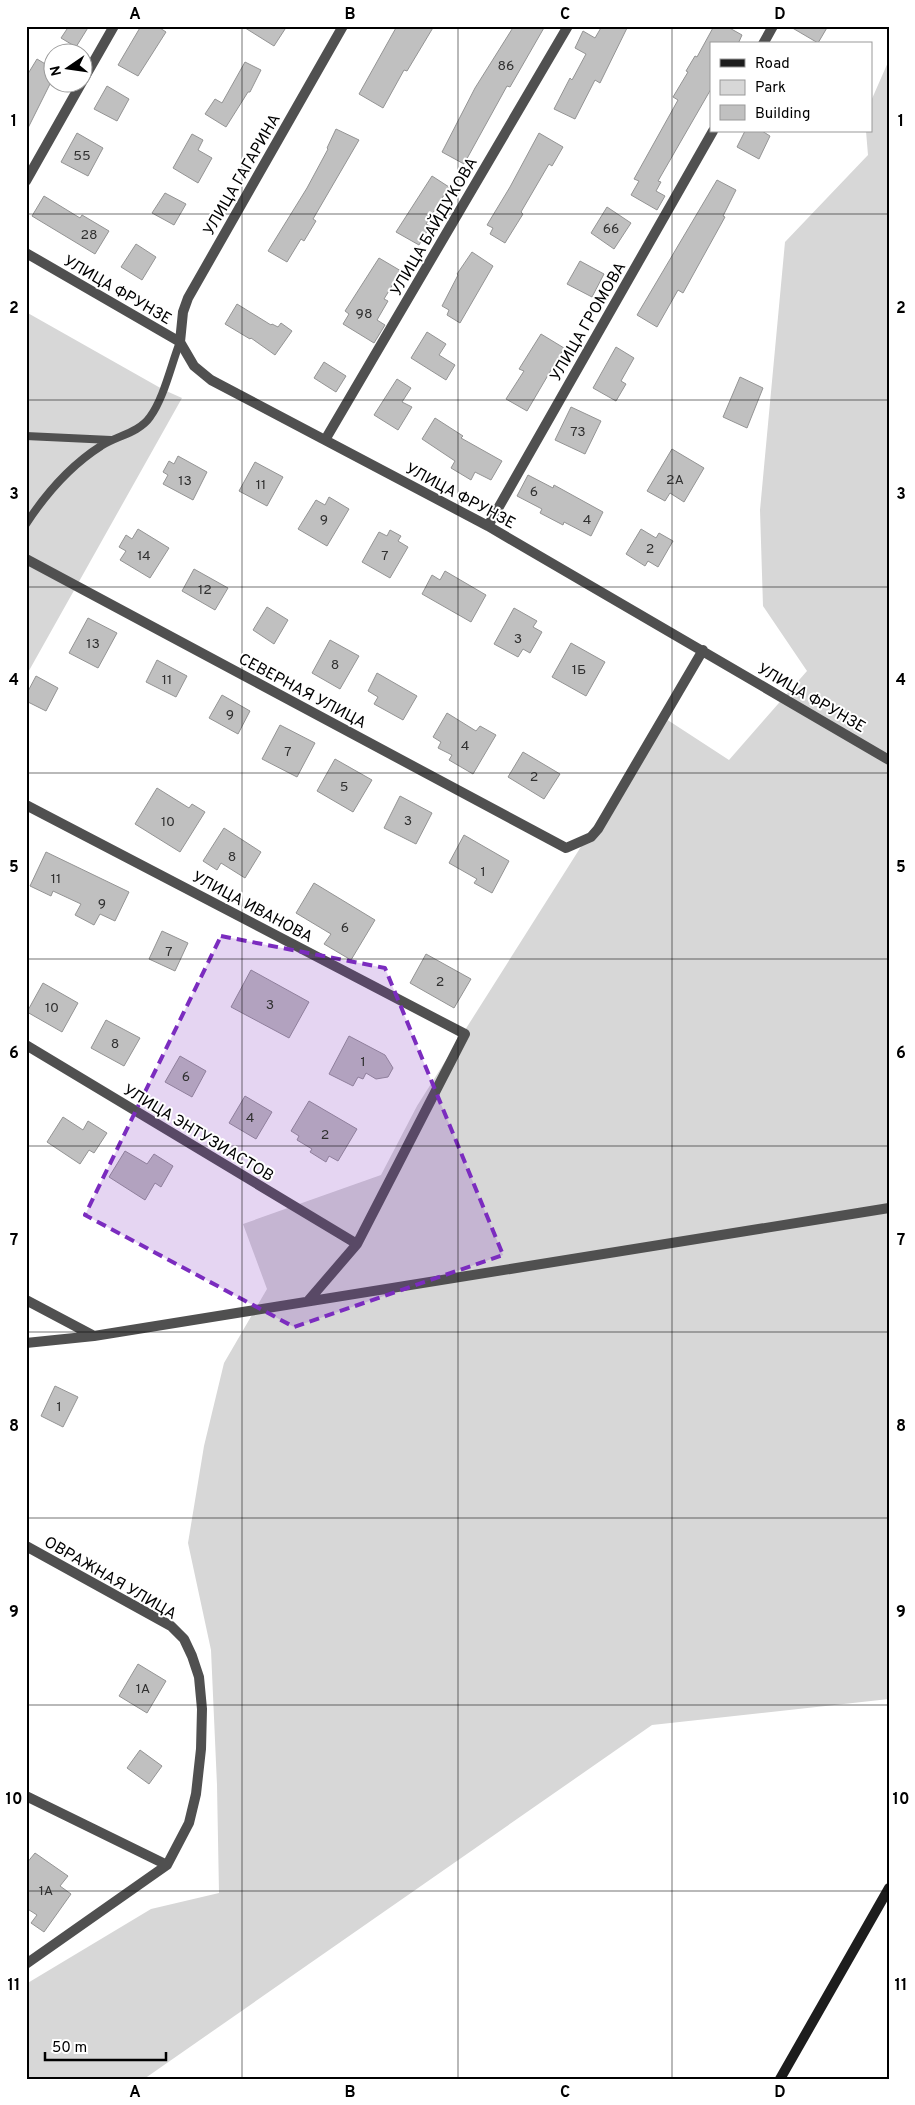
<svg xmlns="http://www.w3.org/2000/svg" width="915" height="2105" font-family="Overpass,sans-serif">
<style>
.green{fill:#d7d7d7}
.building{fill:#c0c0c0;stroke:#949494}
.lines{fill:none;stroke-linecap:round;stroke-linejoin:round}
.lane{stroke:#505050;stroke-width:8}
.street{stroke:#505050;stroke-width:10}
.secondary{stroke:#1d1d1d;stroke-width:10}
.marked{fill:#7b2cbf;fill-opacity:0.2;stroke:#7b2cbf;stroke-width:4;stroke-dasharray:10 6;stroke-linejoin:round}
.grid{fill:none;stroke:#000;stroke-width:1;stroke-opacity:0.55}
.labels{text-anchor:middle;stroke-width:4;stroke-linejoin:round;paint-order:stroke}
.number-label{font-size:14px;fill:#303030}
.street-label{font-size:16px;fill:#000;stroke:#fff}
.neatline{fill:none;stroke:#000;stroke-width:2}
.grid-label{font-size:16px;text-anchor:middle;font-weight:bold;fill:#000}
</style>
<rect width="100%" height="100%" fill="#fff"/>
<path class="green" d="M 889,60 L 889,1699 L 652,1725 L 144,2079 L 26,2079 L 26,1984 L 151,1909 L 219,1893 L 217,1785 L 211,1650 L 188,1543 L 204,1446 L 224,1363 L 267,1289 L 243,1224 L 381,1175 L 417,1106 L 663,717 L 729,760 L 807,671 L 763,606 L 760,510 L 785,242 L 868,155 L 866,131 L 871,131 L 871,101 Z
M 26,312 L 164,390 L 182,398 L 26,676 Z"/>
<path class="building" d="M 69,26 L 89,26 L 76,47 L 61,38 Z
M 141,26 L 157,26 L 166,32 L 138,76 L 118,65 Z
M 242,26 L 287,26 L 274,46 Z
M 397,26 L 434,26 L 407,71 L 404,70 L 383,108 L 359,94 Z
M 514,26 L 545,26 L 510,87 L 507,86 L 464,164 L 442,152 L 475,88 Z
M 602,26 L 628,26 L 600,83 L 595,80 L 575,119 L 554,109 L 570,78 L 572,80 L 586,54 L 575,48 L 583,31 L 595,38 Z
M 714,26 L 726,26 L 742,35 L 738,44 L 711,44 L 711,89 L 658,181 L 661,182 L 656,191 L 665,196 L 657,210 L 631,195 L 639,181 L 634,179 L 678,100 L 673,97 L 688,72 L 686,71 L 695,56 L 697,57 Z
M 789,26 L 828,26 L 818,43 Z
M 37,59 L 52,68 L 52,80 L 26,132 L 26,77 Z
M 245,62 L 261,70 L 250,92 L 248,92 L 226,127 L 205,114 L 215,99 L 222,103 Z
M 107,86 L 129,99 L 117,121 L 94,109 Z
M 336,129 L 359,140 L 313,219 L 316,221 L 304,241 L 301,239 L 287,262 L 268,251 L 307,188 L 328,149 L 327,148 Z
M 745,131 L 762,131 L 770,136 L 759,159 L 737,147 Z
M 77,133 L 103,148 L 88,176 L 61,162 Z
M 539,133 L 563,147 L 552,166 L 549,164 L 521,212 L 523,214 L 505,243 L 490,234 L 493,228 L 487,225 L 510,187 Z
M 192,134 L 203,140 L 198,150 L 212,158 L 198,183 L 173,168 Z
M 432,176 L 449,187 L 426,224 L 430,226 L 419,245 L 396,232 Z
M 717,180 L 736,190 L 723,216 L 725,217 L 683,293 L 678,290 L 657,327 L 637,315 Z
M 165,193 L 186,204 L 174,225 L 152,213 Z
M 44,196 L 80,218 L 82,215 L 109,231 L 95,254 L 32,216 Z
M 607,207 L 631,223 L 614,249 L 591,233 Z
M 136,244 L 156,257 L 142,280 L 121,267 Z
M 472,252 L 493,266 L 460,323 L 447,315 L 449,310 L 442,306 L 458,275 L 457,274 Z
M 379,258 L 401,271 L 384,299 L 388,301 L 377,320 L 385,325 L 374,343 L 343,324 L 349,314 L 345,311 Z
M 580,261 L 604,274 L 592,297 L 567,284 Z
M 237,304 L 271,325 L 272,324 L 278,327 L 281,323 L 292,331 L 275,355 L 251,338 L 250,339 L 225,324 Z
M 427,332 L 446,344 L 439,355 L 455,365 L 446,380 L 411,358 Z
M 541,334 L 564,348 L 527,411 L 506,399 L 524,371 L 519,369 Z
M 616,347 L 634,358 L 621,381 L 626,384 L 616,401 L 593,388 Z
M 324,362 L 346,376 L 336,392 L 314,378 Z
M 740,377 L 763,388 L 747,428 L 723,417 Z
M 397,379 L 411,388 L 402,402 L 412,407 L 398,430 L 374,415 Z
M 571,407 L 601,421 L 585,454 L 555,440 Z
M 435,418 L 463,436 L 461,438 L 502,461 L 491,480 L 475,472 L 471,480 L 451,468 L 455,461 L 422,439 Z
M 672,449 L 704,468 L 684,502 L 670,493 L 665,501 L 647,491 Z
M 178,456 L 207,472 L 193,500 L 163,484 L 168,475 L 163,472 L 169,461 L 174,464 Z
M 255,462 L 283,477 L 267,506 L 239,491 Z
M 528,475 L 553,488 L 554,485 L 603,512 L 591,536 L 564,522 L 563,525 L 540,513 L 542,509 L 517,496 Z
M 329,497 L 349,509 L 327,546 L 298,529 L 316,500 L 325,505 Z
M 138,529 L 169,548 L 150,578 L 120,560 L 126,551 L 119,547 L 126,535 L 132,539 Z
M 641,529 L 656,538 L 659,533 L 673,541 L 658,567 L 648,561 L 645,566 L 626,554 Z
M 390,530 L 401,536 L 398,541 L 408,547 L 390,578 L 362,562 L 379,532 L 387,536 Z
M 194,569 L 228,588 L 215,610 L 182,591 Z
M 445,571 L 486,595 L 471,622 L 422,594 L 432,575 L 440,580 Z
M 267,607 L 288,620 L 274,644 L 253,630 Z
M 514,608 L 537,621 L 533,627 L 542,632 L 530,653 L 523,649 L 518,657 L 494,644 Z
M 88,618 L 117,633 L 98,668 L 69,653 Z
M 330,640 L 359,656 L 340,689 L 312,673 Z
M 571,643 L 605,662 L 586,696 L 552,677 Z
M 157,660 L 187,676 L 176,697 L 146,682 Z
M 377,673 L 417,696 L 403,720 L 374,704 L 378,697 L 368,691 Z
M 36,676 L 58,688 L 46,711 L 26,701 L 26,695 Z
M 222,695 L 250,711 L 238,734 L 209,718 Z
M 447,713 L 476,731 L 480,726 L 496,735 L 473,774 L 449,760 L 452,755 L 438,748 L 441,742 L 433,737 Z
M 280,725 L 315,743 L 297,777 L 262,759 Z
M 523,752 L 560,774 L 544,799 L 508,777 Z
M 335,759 L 372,780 L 353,812 L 317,791 Z
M 157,788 L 189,808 L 192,804 L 205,812 L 180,852 L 135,824 Z
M 400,796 L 432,813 L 416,844 L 384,828 Z
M 224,828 L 261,852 L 245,878 L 221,863 L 217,870 L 203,861 Z
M 464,835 L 509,861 L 492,893 L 474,883 L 477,879 L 449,863 Z
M 46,852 L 129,892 L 115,921 L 100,914 L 94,925 L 75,915 L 81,904 L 53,891 L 51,896 L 30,886 Z
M 314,883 L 375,920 L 351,960 L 324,944 L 331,934 L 296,913 Z
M 162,931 L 188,943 L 175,971 L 149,959 Z
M 426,954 L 471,979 L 454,1008 L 410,983 Z
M 251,970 L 309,1002 L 289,1038 L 231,1007 Z
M 43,983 L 78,1003 L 62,1032 L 27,1012 Z
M 106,1020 L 140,1038 L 124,1066 L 91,1048 Z
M 349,1036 L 385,1055 L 393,1068 L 388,1077 L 376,1079 L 366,1073 L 363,1079 L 358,1077 L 353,1086 L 329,1074 Z
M 180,1056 L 206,1071 L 192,1097 L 165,1082 Z
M 245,1096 L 272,1112 L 256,1139 L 229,1123 Z
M 309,1101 L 357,1129 L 338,1161 L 329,1156 L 326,1162 L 310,1152 L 312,1149 L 297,1140 L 299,1136 L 291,1131 Z
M 63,1117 L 83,1130 L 88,1121 L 107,1133 L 94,1153 L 89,1150 L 80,1164 L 47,1142 Z
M 125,1151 L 147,1164 L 154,1154 L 173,1166 L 161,1187 L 155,1183 L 145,1200 L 109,1177 Z
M 55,1386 L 78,1397 L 63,1427 L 41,1416 Z
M 138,1664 L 166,1681 L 147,1713 L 119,1696 Z
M 140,1750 L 162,1766 L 149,1784 L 127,1768 Z
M 35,1853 L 68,1876 L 60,1886 L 71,1894 L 44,1932 L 31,1923 L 37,1915 L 26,1908 L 26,1864 Z"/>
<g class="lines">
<path class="lane" d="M 26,436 L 111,440
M 26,524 C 45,495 71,465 101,446 C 116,436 139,433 150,417 C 164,398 171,365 180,342"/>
<path class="street" d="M 763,44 L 773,26
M 82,82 L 114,26
M 26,181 L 82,82
M 26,253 L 180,342 L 194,366 L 211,380 L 488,526 L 889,760
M 180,342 L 183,312 L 188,298 L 343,26
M 325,440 L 568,26
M 488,526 L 713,131
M 26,559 L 566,848 L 591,837 L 598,829 L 703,650
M 26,805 L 465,1034 L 357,1244 L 308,1301
M 26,1045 L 357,1244
M 26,1300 L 94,1336
M 26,1343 L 94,1336 L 889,1208
M 26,1546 L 171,1626 L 184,1639 L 192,1656 L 199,1677 L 202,1709 L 201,1749 L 196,1794 L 189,1823 L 167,1865 L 26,1964
M 26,1796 L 167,1865"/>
<path class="secondary" d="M 780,2079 L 889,1888"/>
</g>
<path class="marked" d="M 221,936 L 385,968 L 503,1255 L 294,1327 L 85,1215 Z"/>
<path class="grid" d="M 242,26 L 242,2079M 458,26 L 458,2079M 672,26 L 672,2079M 26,214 L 889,214M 26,400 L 889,400M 26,587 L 889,587M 26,773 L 889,773M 26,959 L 889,959M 26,1146 L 889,1146M 26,1332 L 889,1332M 26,1518 L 889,1518M 26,1705 L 889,1705M 26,1891 L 889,1891"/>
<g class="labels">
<g class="number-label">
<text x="506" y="70">86</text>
<text x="82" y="160">55</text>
<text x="611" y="233">66</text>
<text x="89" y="239">28</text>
<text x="364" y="318">98</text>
<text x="578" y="436">73</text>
<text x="675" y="484">2А</text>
<text x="185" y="485">13</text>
<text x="261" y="489">11</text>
<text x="534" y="496">6</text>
<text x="324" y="524">9</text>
<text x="587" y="524">4</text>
<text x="650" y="553">2</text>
<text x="144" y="560">14</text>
<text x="385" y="560">7</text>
<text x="205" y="594">12</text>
<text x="518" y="643">3</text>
<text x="93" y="648">13</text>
<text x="335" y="669">8</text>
<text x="579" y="674">1Б</text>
<text x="167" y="684">11</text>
<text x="230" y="719">9</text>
<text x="465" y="750">4</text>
<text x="288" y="756">7</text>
<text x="534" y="781">2</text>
<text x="344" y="791">5</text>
<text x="408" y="825">3</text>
<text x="168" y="826">10</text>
<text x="232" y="861">8</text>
<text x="483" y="876">1</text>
<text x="56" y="883">11</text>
<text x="102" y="908">9</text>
<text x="345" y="932">6</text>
<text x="169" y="956">7</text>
<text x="440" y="986">2</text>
<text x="270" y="1009">3</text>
<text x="52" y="1012">10</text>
<text x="115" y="1048">8</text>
<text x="363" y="1066">1</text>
<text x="186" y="1081">6</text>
<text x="250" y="1122">4</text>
<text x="325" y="1139">2</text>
<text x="59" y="1411">1</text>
<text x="143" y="1693">1А</text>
<text x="46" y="1895">1А</text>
</g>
<g class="street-label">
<text transform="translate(241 174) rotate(-60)" y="6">УЛИЦА ГАГАРИНА</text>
<text transform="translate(433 226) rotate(-60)" y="6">УЛИЦА БАЙДУКОВА</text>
<text transform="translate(118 289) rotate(30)" y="6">УЛИЦА ФРУНЗЕ</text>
<text transform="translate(587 321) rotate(-60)" y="6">УЛИЦА ГРОМОВА</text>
<text transform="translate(461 495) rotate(28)" y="6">УЛИЦА ФРУНЗЕ</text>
<text transform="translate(303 690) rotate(28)" y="6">СЕВЕРНАЯ УЛИЦА</text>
<text transform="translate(812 697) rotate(30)" y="6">УЛИЦА ФРУНЗЕ</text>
<text transform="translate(253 906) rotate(28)" y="6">УЛИЦА ИВАНОВА</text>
<text transform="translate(199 1132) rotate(31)" y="6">УЛИЦА ЭНТУЗИАСТОВ</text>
<text transform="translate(111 1577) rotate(30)" y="6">ОВРАЖНАЯ УЛИЦА</text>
</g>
</g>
<rect width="915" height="2105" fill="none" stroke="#ffffff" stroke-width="55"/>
<rect x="710" y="42" width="162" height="90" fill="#ffffff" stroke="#999999"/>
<rect x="720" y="59" width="25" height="8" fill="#1d1d1d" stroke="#999999"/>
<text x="755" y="68" font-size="15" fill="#000000">Road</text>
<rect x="720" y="80" width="25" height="15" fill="#d7d7d7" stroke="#999999"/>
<text x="755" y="92" font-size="15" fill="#000000">Park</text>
<rect x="720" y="105" width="25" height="15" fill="#c0c0c0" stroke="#999999"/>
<text x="755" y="118" font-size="15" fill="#000000">Building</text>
<g transform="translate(68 68) rotate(257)"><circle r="24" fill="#ffffff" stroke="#999999"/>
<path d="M0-4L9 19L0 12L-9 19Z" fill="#000000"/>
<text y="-8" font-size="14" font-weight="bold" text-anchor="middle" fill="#000000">N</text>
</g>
<path d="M45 2052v8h121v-8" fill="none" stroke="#000000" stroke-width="2.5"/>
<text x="52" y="2052" font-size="15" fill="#000000" stroke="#ffffff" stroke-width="4" paint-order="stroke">50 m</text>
<rect x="28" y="28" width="860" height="2050" class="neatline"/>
<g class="grid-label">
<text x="135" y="19">A</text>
<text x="350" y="19">B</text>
<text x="565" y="19">C</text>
<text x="780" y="19">D</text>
<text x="14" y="126">1</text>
<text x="901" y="126">1</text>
<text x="14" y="313">2</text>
<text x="901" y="313">2</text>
<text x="14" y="499">3</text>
<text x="901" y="499">3</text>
<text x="14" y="685">4</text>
<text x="901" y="685">4</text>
<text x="14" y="872">5</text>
<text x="901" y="872">5</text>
<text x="14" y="1058">6</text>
<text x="901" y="1058">6</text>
<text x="14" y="1245">7</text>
<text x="901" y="1245">7</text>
<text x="14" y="1431">8</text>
<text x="901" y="1431">8</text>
<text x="14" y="1617">9</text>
<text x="901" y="1617">9</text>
<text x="14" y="1804">10</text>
<text x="901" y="1804">10</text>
<text x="14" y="1990">11</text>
<text x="901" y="1990">11</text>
<text x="135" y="2097">A</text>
<text x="350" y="2097">B</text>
<text x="565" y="2097">C</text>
<text x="780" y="2097">D</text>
</g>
</svg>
